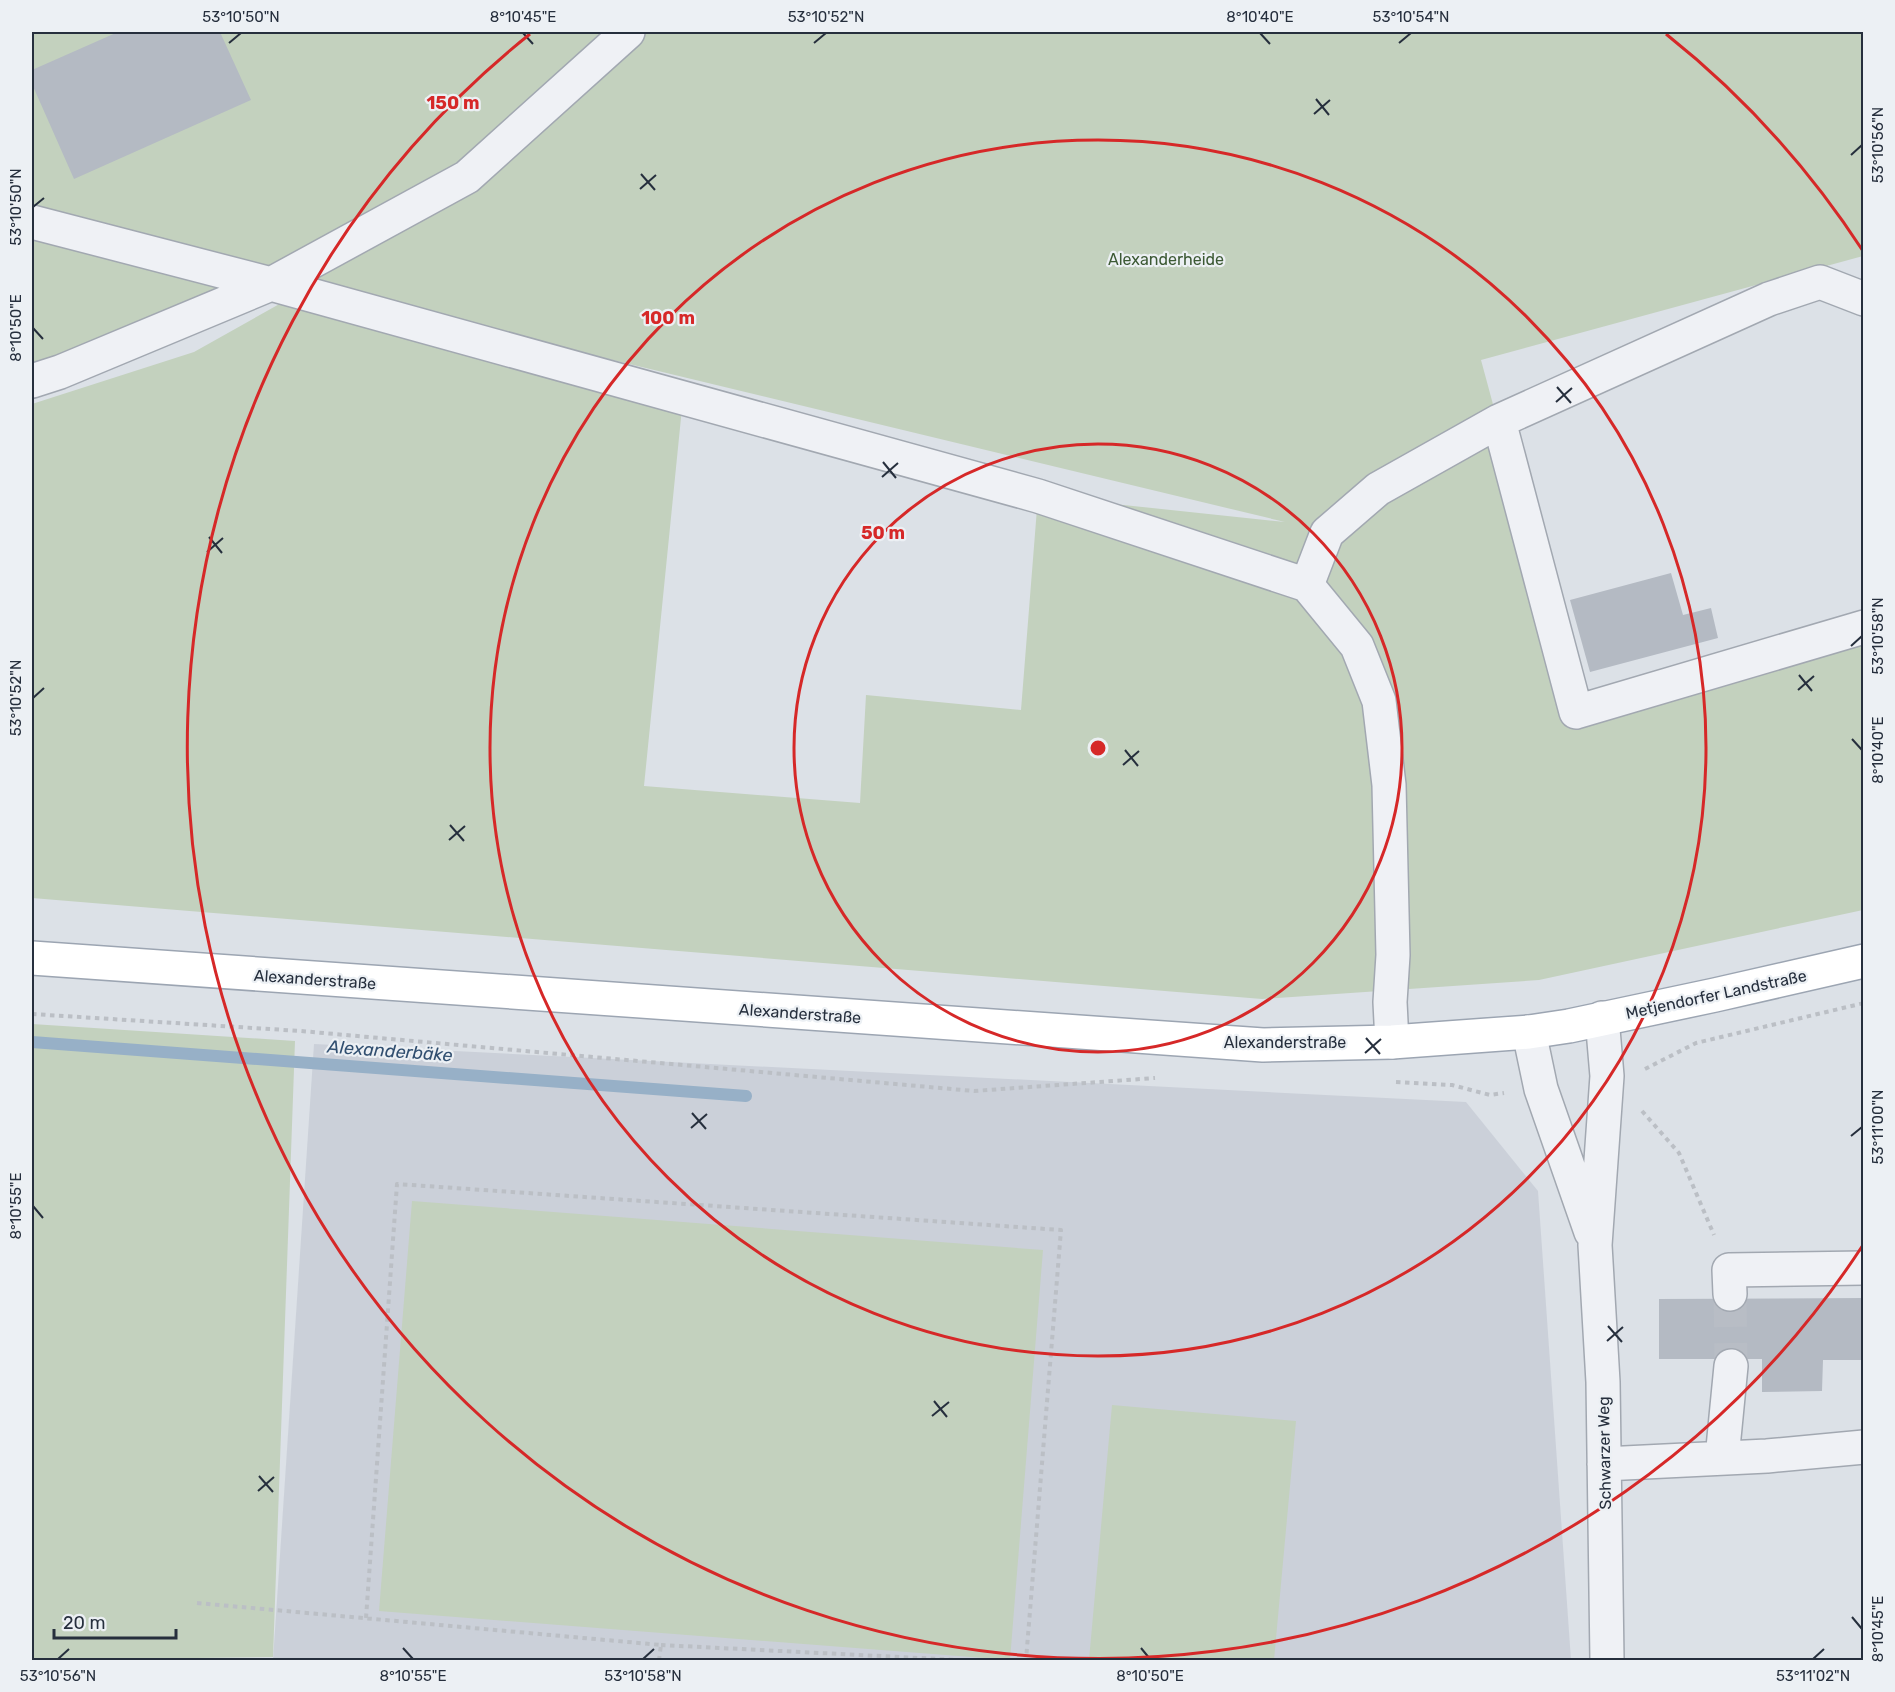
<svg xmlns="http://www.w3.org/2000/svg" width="1895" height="1692" font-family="Rubik,sans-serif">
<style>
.built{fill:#cbd0d9}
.green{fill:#c3d1be}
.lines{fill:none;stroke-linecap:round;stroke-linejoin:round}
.stream{stroke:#97b0c7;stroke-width:12}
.building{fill:#b4bac3}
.minor-tunnel{stroke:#b8bdc5;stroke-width:33;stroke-dasharray:33 16;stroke-linecap:butt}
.minor-casing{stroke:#a2a8b1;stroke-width:36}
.major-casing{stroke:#9ca5b2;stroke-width:36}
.path{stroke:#bbbfc5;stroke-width:4;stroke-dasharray:4.5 4.5;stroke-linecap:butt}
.minor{stroke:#eff1f5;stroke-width:33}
.major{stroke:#fff;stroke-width:33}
.ticks{fill:none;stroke:#262f3d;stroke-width:2}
.ring{fill:none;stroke:#d62828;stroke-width:3}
.labels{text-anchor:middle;stroke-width:4.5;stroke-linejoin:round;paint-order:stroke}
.park-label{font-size:16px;fill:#3c5934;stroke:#ecf0f4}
.street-label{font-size:16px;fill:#262f3d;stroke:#ecf0f4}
.water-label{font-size:18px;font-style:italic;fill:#314f70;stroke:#ecf0f4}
.centre{fill:#d62828;stroke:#ecf0f4;stroke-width:3}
.ring-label{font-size:18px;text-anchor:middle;font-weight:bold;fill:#d62828;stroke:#ecf0f4;stroke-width:4.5;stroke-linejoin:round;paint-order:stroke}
.neatline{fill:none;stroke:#262f3d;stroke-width:2}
.ticks-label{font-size:15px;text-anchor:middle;fill:#262f3d}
</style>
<rect width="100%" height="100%" fill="#dce1e7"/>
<path class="built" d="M 314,1044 L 1466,1102 L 1538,1191 L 1571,1660 L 273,1660 Z"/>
<path class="green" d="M 32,32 L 1863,32 L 1863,256 L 1481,360 L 1576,711 L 1863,627 L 1863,910 L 1539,980 L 1262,999 L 32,898 L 32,404 L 194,352 L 283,302 L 683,398 L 644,786 L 860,803 L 866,695 L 1021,710 L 1038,496 L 1285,522 L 260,275 L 32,369 Z
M 32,1024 L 295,1041 L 273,1657 L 32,1660 Z
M 412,1201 L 1043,1250 L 1010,1660 L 379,1611 Z
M 1112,1405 L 1296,1421 L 1274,1660 L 1089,1660 Z"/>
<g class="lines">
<path class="stream" d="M 32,1042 L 746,1096"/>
</g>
<path class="building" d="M 118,32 L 220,32 L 251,100 L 74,179 L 32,84 L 32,70 Z
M 1671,573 L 1683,615 L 1711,608 L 1718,638 L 1590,672 L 1570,600 Z
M 1864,1298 L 1864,1360 L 1823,1360 L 1822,1391 L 1762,1392 L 1762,1359 L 1659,1359 L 1659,1299 Z"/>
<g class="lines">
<path class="minor-tunnel" d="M 1730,1294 L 1731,1366"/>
<defs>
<path id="minor" d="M 32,222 L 271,284 L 1038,496 L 1307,585 L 1357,646 L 1379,701 L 1389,785 L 1393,955 L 1390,1002 L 1392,1042
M 32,381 L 60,372 L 271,284 L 467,177 L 628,32
M 1499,421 L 1576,712 L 1864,627
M 1307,585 L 1327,533 L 1378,489 L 1499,421 L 1769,299 L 1820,282 L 1864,299
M 1602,1018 L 1607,1076 L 1595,1245 L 1603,1382 L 1607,1660
M 1529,1032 L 1541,1089 L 1591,1232
M 1730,1294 L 1729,1270 L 1864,1268
M 1722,1458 L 1731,1366
M 1604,1464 L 1767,1456 L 1864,1447"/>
<path id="major" d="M 32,958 L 1263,1045 L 1392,1042 L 1529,1032 L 1569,1026 L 1715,995 L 1864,961"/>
</defs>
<use href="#minor" class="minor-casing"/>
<use href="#major" class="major-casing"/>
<path class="path" d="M 32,1014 L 301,1031 L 974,1091 L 1155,1078
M 1645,1069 L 1696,1043 L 1864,1003
M 1396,1082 L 1452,1085 L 1490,1095 L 1504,1093
M 1642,1111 L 1679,1153 L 1714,1235
M 197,1603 L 661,1645 L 659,1660
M 366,1618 L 397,1184 L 1061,1230 L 1026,1660
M 661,1645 L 959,1660"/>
<use href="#minor" class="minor"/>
<use href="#major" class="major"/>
</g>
<path class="ticks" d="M 523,33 L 533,44M 1260,33 L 1270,44M 229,43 L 241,33M 814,43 L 826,33M 1399,43 L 1411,33M 1316,99 L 1329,115M 1314,114 L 1330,100M 1851,155 L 1862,145M 641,174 L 655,190M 640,189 L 656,175M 33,207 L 44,198M 33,328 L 43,339M 1557,387 L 1571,403M 1556,402 L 1572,388M 883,462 L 896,478M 882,477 L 898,463M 209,537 L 222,553M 207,552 L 223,538M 1851,646 L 1862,636M 1799,675 L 1812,691M 1798,690 L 1814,676M 33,698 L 44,688M 1852,739 L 1862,750M 1125,750 L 1138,766M 1123,765 L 1139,751M 450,825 L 464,841M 449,840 L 465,826M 1366,1038 L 1380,1054M 1365,1053 L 1381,1039M 692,1113 L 706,1129M 691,1128 L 707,1114M 1851,1136 L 1862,1127M 33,1206 L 43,1218M 1608,1326 L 1622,1342M 1607,1341 L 1623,1327M 934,1401 L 947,1417M 932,1416 L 949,1402M 259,1476 L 273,1492M 258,1491 L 274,1477M 1852,1617 L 1862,1629M 403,1648 L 413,1659M 1141,1648 L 1150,1659M 58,1659 L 69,1649M 643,1659 L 654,1649M 1813,1659 L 1824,1649"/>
<g class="ring">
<circle cx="1098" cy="748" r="304"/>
<circle cx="1098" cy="748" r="608"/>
<path d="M1863 1245A912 912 0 1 1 530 34M1666 34A912 912 0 0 1 1863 251"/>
</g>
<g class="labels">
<g class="park-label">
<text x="1166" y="265">Alexanderheide</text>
</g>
<g class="street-label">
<text transform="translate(315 979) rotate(4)" y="6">Alexanderstraße</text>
<text transform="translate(1716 994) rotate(-12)" y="6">Metjendorfer Landstraße</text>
<text transform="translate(800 1013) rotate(4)" y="6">Alexanderstraße</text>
<text x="1285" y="1048">Alexanderstraße</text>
<text transform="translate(1604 1453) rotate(-91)" y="6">Schwarzer Weg</text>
</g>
<g class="water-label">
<text transform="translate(390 1051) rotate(4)" y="6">Alexanderbäke</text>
</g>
</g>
<circle cx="1098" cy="748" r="9" class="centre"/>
<g class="ring-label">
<text x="453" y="109">150 m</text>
<text x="668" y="324">100 m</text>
<text x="883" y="539">50 m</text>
</g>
<rect width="1895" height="1692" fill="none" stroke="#ecf0f4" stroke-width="66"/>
<path d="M54 1629v9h122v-9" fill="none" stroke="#262f3d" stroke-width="3"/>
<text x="63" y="1629" font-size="18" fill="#262f3d" stroke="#ecf0f4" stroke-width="4.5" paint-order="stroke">20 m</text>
<rect x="33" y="33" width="1829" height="1626" class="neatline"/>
<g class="ticks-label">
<text x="241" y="22">53°10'50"N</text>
<text x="523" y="22">8°10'45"E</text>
<text x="826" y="22">53°10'52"N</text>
<text x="1260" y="22">8°10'40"E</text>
<text x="1411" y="22">53°10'54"N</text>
<text transform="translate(1878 145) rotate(-90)" y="5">53°10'56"N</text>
<text transform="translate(16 207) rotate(-90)" y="5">53°10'50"N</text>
<text transform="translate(16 328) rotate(-90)" y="5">8°10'50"E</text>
<text transform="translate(1878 636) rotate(-90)" y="5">53°10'58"N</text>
<text transform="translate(16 698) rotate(-90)" y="5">53°10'52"N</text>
<text transform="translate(1878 750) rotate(-90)" y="5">8°10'40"E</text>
<text transform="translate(1878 1127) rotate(-90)" y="5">53°11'00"N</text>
<text transform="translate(16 1206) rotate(-90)" y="5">8°10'55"E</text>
<text transform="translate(1878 1629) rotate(-90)" y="5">8°10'45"E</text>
<text x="58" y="1681">53°10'56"N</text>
<text x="413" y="1681">8°10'55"E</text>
<text x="643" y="1681">53°10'58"N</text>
<text x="1150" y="1681">8°10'50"E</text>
<text x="1813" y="1681">53°11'02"N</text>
</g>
</svg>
